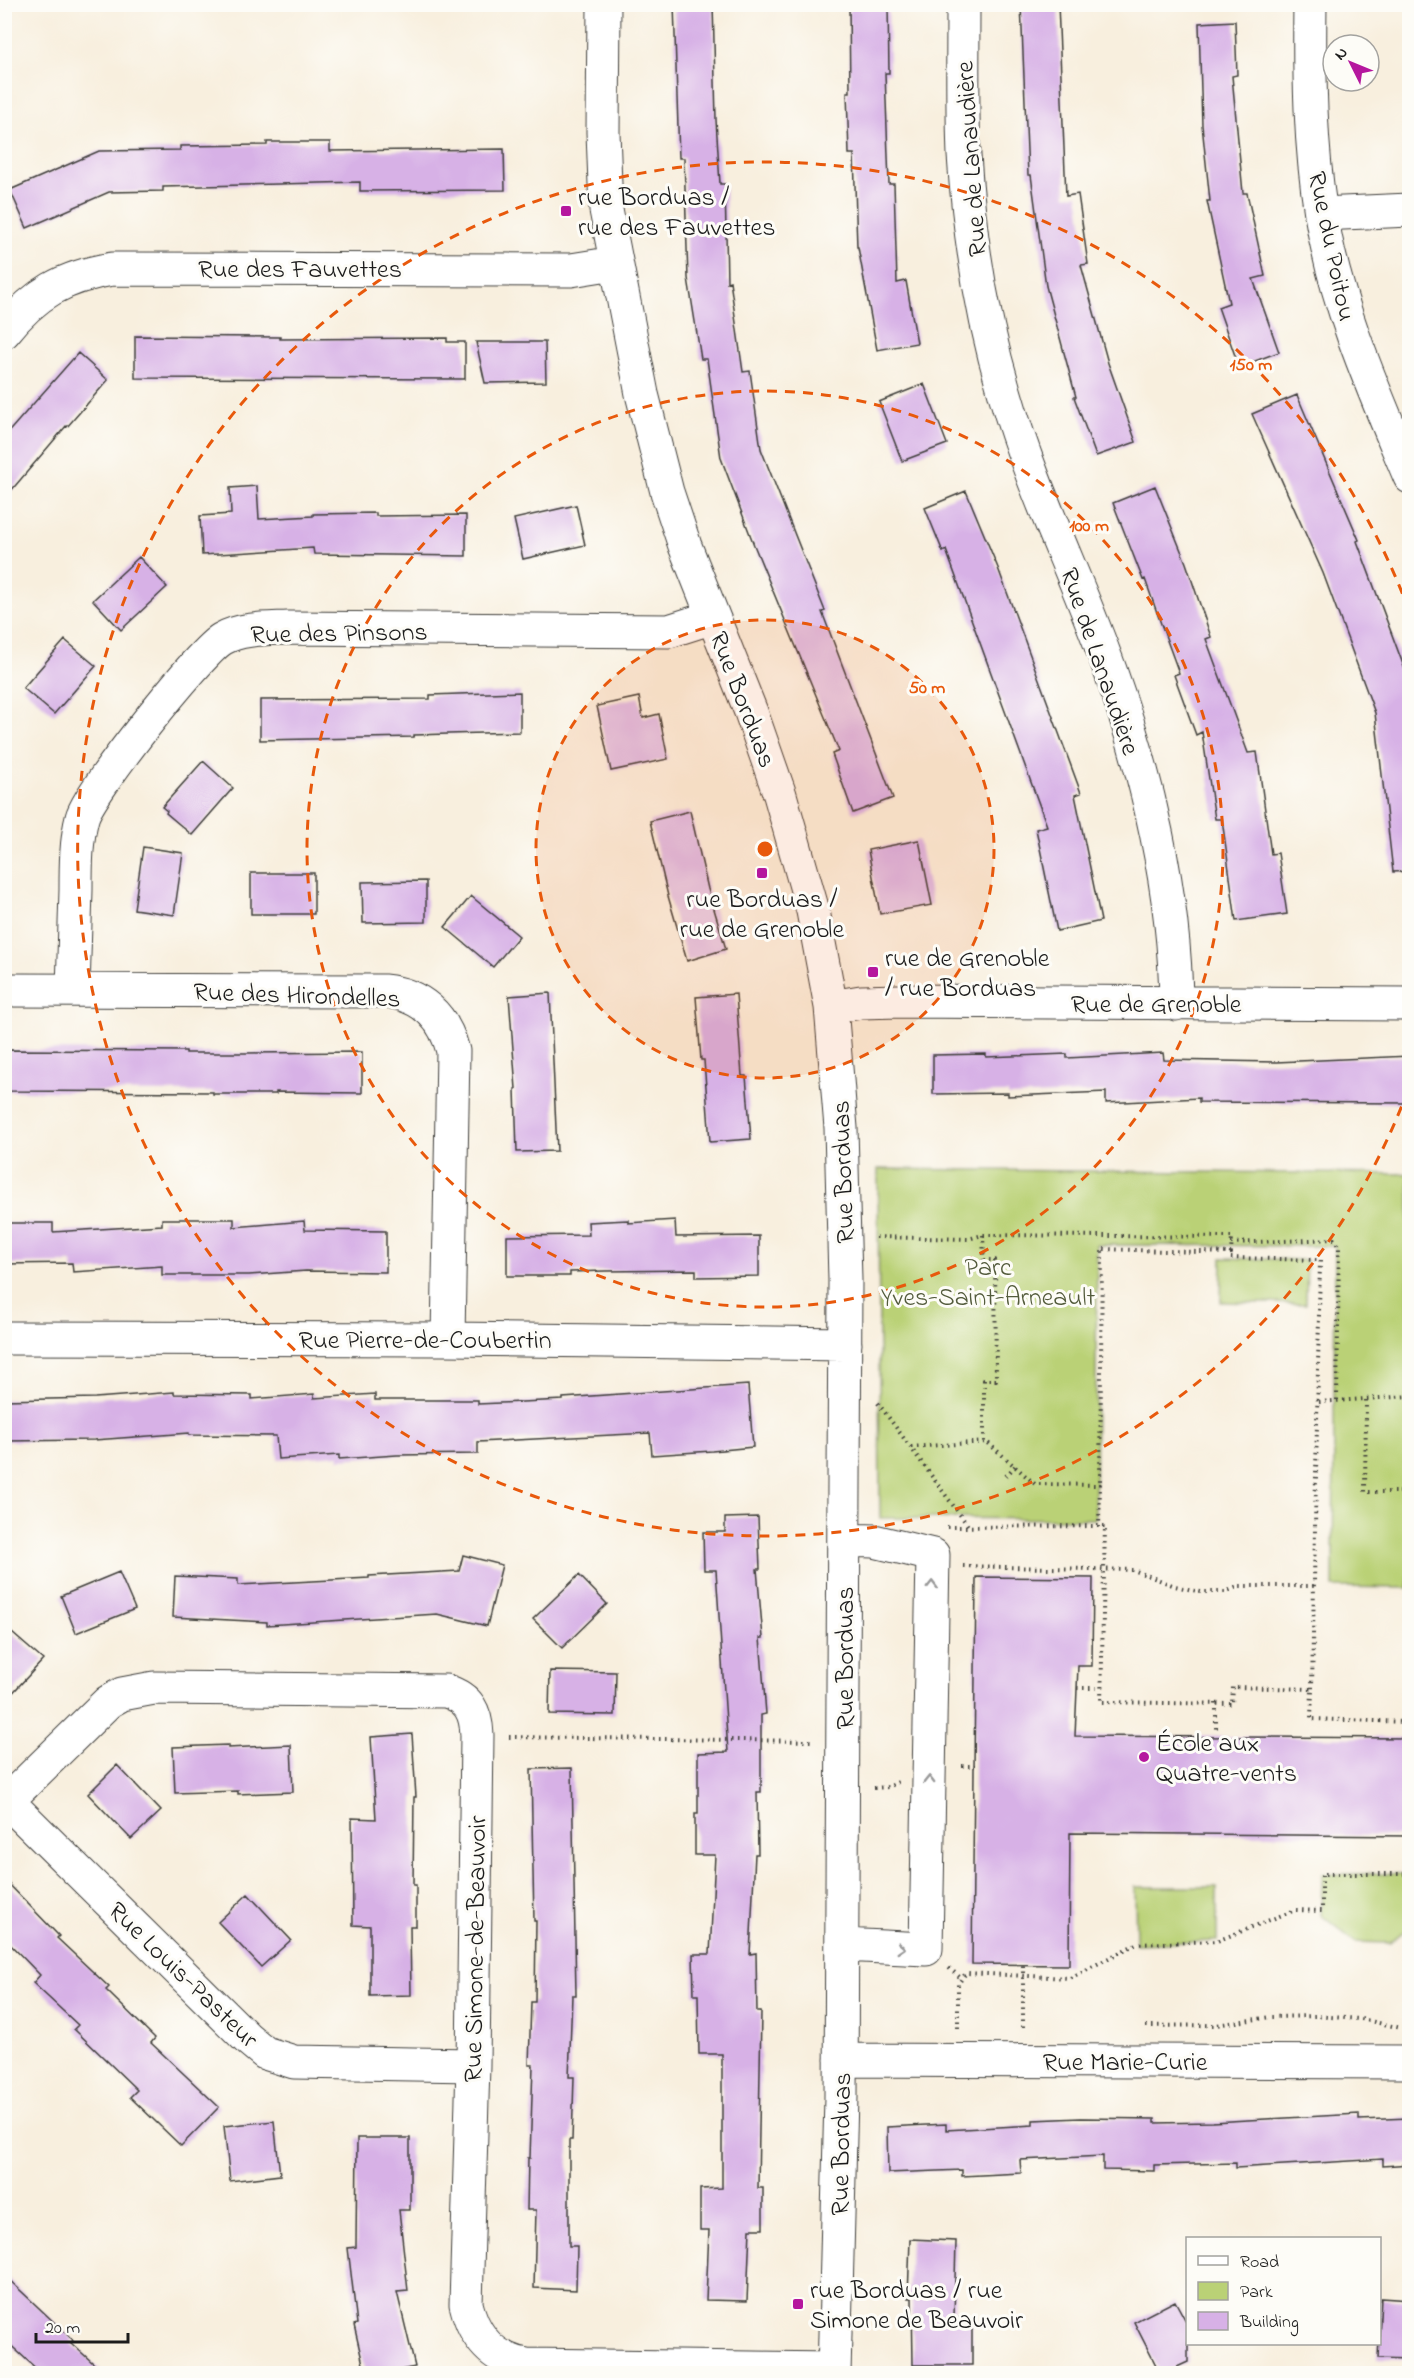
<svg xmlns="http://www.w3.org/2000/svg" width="1414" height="2378" font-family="'Indie Flower',sans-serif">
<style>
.green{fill:#bad176;stroke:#6b7649;stroke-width:1.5}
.building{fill:#d7b1e6}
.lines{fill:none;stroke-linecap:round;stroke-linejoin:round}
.minor-casing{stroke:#3d3c39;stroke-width:35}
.path{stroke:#3d3c39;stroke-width:4;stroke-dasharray:1.5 4.5;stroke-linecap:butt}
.minor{stroke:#fff;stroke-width:33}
.oneway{stroke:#999}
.ring{fill:none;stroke:#e8590c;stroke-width:3;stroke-dasharray:10 8}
.poi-dot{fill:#b5179e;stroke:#fdfcf7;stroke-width:2}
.labels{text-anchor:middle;stroke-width:6;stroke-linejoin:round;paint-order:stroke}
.street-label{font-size:26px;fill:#1c1c1c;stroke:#fdfcf7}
.poi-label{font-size:26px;fill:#1c1c1c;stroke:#fdfcf7;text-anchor:start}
.park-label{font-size:26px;fill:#535b3c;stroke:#fdfcf7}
.centre{fill:#e8590c;stroke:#fdfcf7;stroke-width:3}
.ring-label{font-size:18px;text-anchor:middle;font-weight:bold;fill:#e8590c;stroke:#fdfcf7;stroke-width:6;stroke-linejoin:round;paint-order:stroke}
</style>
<rect width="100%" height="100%" fill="#fdfcf7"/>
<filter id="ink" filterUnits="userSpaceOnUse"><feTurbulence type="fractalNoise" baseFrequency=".0167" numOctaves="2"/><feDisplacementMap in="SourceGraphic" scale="12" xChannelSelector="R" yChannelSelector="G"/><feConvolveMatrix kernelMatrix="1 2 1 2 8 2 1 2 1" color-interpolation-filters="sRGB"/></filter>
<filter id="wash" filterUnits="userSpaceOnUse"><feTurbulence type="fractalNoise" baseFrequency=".008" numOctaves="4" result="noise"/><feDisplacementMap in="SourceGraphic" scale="24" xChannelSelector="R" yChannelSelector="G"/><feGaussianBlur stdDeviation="1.35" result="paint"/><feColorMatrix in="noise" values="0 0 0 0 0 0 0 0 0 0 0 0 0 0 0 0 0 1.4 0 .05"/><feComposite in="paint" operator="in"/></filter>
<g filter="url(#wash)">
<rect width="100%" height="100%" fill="#f8efde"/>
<path class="green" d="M 878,1169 L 1409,1174 L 1409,1588 L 1333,1587 L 1335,1246 L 1097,1245 L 1095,1519 L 880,1518 Z
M 1222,1258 L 1307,1260 L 1306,1304 L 1221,1302 Z
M 1322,1874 L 1409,1874 L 1409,1928 L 1390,1943 L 1355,1942 L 1321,1915 Z
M 1135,1887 L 1217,1887 L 1217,1941 L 1136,1944 Z"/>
<g id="blocks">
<path class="building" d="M 674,4 L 713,4 L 716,120 L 720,184 L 725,184 L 727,282 L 730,281 L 743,372 L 750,371 L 761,449 L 825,611 L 822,612 L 893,798 L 853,813 L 832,754 L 839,751 L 754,545 L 721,458 L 707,359 L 701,359 L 688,278 L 684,158 L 679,158 Z
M 849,4 L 888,4 L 889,73 L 885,73 L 889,184 L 894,184 L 897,283 L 906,281 L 917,343 L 877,350 L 858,247 L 857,247 L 854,154 L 849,154 L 847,92 L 850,92 Z
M 1021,4 L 1058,4 L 1066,196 L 1078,194 L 1088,264 L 1081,265 L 1108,363 L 1136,442 L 1096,456 L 1074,397 L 1076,397 L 1046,286 L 1031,175 L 1028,175 Z
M 1235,21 L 1237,75 L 1232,76 L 1243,193 L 1247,193 L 1265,276 L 1253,279 L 1279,352 L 1239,367 L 1218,307 L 1229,303 L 1207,201 L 1210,201 L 1202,125 L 1199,23 Z
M 267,142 L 330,142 L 330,151 L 504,149 L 505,190 L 360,191 L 360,182 L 163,187 L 163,191 L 109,192 L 27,228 L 10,190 L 99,151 L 180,150 L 180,146 L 267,145 Z
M 135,336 L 280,337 L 280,339 L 447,338 L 447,342 L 465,342 L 465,379 L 135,378 Z
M 476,342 L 545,342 L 546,382 L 485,383 Z
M 78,353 L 108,380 L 67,427 L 66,426 L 4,499 L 4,437 Z
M 924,384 L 947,444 L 902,461 L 879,402 Z
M 1297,395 L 1359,540 L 1357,541 L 1410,683 L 1410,871 L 1393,872 L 1375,713 L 1323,573 L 1252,414 Z
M 257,486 L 259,519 L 313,516 L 313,514 L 376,513 L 376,516 L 466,515 L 466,556 L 314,554 L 313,548 L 202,555 L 200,516 L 231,514 L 230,488 Z
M 1155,486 L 1186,563 L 1211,637 L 1206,639 L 1248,753 L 1257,752 L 1271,854 L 1278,853 L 1287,914 L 1236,921 L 1222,819 L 1215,819 L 1202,732 L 1196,735 L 1174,675 L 1179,673 L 1165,635 L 1145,579 L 1143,580 L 1113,503 Z
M 966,491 L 998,568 L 1081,793 L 1075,795 L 1101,921 L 1057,931 L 1036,829 L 1047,826 L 946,550 L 943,552 L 925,508 Z
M 576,505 L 585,545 L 523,559 L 514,519 Z
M 139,557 L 167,587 L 121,630 L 93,600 Z
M 65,640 L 96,666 L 54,714 L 23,688 Z
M 520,692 L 520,732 L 414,735 L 414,737 L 260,740 L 260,700 L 430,699 L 430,695 Z
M 639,697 L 643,718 L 659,714 L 668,759 L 611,771 L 597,706 Z
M 203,761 L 233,788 L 192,835 L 166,813 L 167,811 L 162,807 Z
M 690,811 L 708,889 L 726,949 L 687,961 L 668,896 L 650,821 Z
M 919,840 L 932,905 L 880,914 L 868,850 Z
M 143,847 L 183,853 L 174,915 L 134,909 Z
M 251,873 L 314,873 L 314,914 L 251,914 Z
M 426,881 L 426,922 L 363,923 L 362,882 Z
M 471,896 L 519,936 L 493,967 L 445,927 Z
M 550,993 L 557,1151 L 517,1152 L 515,1089 L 516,1089 L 509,996 Z
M 736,994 L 742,1076 L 746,1076 L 751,1139 L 710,1142 L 704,1060 L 701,1060 L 696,997 Z
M 4,1050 L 186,1051 L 186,1053 L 248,1053 L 362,1052 L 362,1093 L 276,1092 L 276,1094 L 213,1094 L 213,1092 L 4,1091 Z
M 1163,1053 L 1164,1060 L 1276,1062 L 1410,1056 L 1410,1103 L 1199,1102 L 1199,1098 L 1106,1103 L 1106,1092 L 1008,1096 L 1008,1093 L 933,1094 L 933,1055 L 986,1054 L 986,1057 L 1067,1054 L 1067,1058 Z
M 162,1219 L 234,1219 L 234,1227 L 304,1221 L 305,1230 L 386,1231 L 386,1272 L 306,1271 L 249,1275 L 162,1275 L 162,1266 L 73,1272 L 72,1263 L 4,1264 L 4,1223 L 53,1223 L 53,1232 L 162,1225 Z
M 628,1220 L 628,1223 L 675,1220 L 676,1237 L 759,1236 L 759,1276 L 696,1277 L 696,1270 L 605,1271 L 570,1272 L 570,1276 L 507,1276 L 507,1236 L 589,1235 L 588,1222 Z
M 748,1385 L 753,1447 L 712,1451 L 652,1455 L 650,1433 L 478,1442 L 478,1454 L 397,1455 L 339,1459 L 339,1455 L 278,1459 L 276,1436 L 189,1435 L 189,1433 L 94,1440 L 4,1441 L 4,1400 L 95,1398 L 174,1392 L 174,1394 L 252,1395 L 252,1399 L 314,1394 L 314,1398 L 375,1394 L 375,1400 L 478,1400 L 478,1404 L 563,1400 L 563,1398 Z
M 758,1517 L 760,1569 L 757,1569 L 763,1638 L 760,1638 L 766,1714 L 761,1715 L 761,1792 L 757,1792 L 758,1854 L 755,1854 L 750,1954 L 756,1953 L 757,2012 L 761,2012 L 758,2188 L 763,2188 L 763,2229 L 750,2229 L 747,2301 L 706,2300 L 709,2230 L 700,2230 L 700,2189 L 722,2188 L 722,2054 L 699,2054 L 698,1995 L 694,1995 L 693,1954 L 710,1954 L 715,1855 L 695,1855 L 695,1814 L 698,1814 L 698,1753 L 728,1752 L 716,1570 L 704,1570 L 703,1532 L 725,1532 L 725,1518 Z
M 463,1555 L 502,1565 L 487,1626 L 437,1614 L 267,1625 L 267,1622 L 173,1617 L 175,1576 L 238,1579 L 238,1585 L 369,1578 L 369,1576 L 459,1571 Z
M 119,1572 L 135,1609 L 76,1633 L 61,1596 Z
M 579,1575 L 607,1604 L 562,1648 L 533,1619 Z
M 976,1577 L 1093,1578 L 1092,1666 L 1078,1666 L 1075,1736 L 1410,1738 L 1410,1836 L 1070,1833 L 1069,1965 L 972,1964 Z
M 4,1626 L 43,1660 L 4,1702 Z
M 550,1671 L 616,1672 L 615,1715 L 549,1714 Z
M 412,1734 L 416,1797 L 414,1797 L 413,1885 L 416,1885 L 416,1926 L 410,1926 L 411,1995 L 370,1996 L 370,1926 L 353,1925 L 352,1818 L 376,1819 L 371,1737 Z
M 228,1745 L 228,1748 L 291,1745 L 293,1792 L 238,1794 L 238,1791 L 175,1793 L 173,1747 Z
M 117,1765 L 161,1811 L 131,1839 L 88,1794 Z
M 572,1768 L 576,1995 L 572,1995 L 569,2077 L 574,2077 L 572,2140 L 569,2140 L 569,2246 L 577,2246 L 576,2290 L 534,2288 L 536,2210 L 527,2210 L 528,2158 L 530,2158 L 533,2065 L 529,2065 L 531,2002 L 535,2002 L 536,1921 L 534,1921 L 531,1769 Z
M 4,1879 L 59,1936 L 57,1938 L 109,1987 L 106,1990 L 155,2038 L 151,2043 L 219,2107 L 181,2146 L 130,2097 L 137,2090 L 74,2029 L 78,2025 L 33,1983 L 40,1975 L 4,1938 Z
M 248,1894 L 291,1940 L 261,1967 L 218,1922 Z
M 1359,2114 L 1359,2120 L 1410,2118 L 1410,2164 L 1383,2166 L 1383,2159 L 1236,2168 L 1236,2163 L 1154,2165 L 1154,2171 L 1103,2170 L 1103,2156 L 1020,2160 L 1021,2173 L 962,2176 L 962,2170 L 888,2173 L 887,2127 L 946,2124 L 946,2130 L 1033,2125 L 1033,2120 L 1081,2118 L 1155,2119 L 1155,2123 L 1212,2122 Z
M 274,2121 L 280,2175 L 230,2181 L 224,2126 Z
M 357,2138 L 410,2138 L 410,2210 L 399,2210 L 408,2291 L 397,2292 L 415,2367 L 386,2373 L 365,2373 L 354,2325 L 357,2324 L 348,2248 L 356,2247 Z
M 910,2239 L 956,2241 L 954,2318 L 972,2318 L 972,2365 L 913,2365 L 912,2298 L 908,2298 Z
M 4,2275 L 73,2340 L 71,2343 L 104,2373 L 41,2373 L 4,2339 Z
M 1381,2298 L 1410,2300 L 1410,2359 L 1378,2358 Z
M 1175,2301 L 1188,2325 L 1188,2362 L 1164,2373 L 1160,2373 L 1134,2322 Z"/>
</g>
</g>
<g filter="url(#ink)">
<use href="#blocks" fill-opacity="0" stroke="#3d3c39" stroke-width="1.5"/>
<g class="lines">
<defs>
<path id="minor" d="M 604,4 L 603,132 L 606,210 L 642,394 L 667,492 L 685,546 L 751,712 L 780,795 L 813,911 L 831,1007 L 841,1128 L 845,1280 L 841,2097 L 834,2374
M 963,4 C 963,54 962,105 964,155 C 969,235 982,317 1005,394 C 1032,489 1077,577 1110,670 C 1147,774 1175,893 1176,1004
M 1310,4 C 1309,74 1310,145 1321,214 C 1336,306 1374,391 1410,477
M 1321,214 L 1410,210
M 4,332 C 35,293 64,277 112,269 L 571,270 L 615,263
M 4,990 L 384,991 C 420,994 444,1016 453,1051 L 448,1339
M 73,990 C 74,957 75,923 76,890 C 76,866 76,841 82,818 C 88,793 199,653 222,639 C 241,628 267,629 288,628 L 669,631 L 713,617
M 831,1007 L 861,1002 L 899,1001 L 1410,1004
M 4,1338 L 448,1339 L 845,1344
M 4,1798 L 247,2038 L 265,2053 L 294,2062 L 473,2065
M 7,1801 L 108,1702 L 122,1694 L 154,1688 L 446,1691 C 469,1698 476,1712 477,1735 L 473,2065 L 466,2304 C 474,2337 493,2360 527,2365 L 834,2369
M 842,1945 L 926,1949 L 933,1555 L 874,1541 L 845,1540
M 841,2060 L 1410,2062"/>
</defs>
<use href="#minor" class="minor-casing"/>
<path class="path" d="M 983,1235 L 984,1260 L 995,1260 L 996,1380 L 984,1380 L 984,1442
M 876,1237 L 968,1239 L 983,1235 L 1232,1237 L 1231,1253 L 1102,1249 L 1100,1485
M 1231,1243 L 1334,1239 L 1339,1247 L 1337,1400
M 1231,1253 L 1230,1258 L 1320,1260 L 1312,1689
M 1366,1400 L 1365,1492 L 1410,1492
M 1319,1402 L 1410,1396
M 878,1403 L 969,1527
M 911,1447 L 987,1442 L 1035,1484 L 1100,1485 L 1099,1527
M 1006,1476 L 1015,1466
M 947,1527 L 1105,1526 L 1101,1702 L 1232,1704 L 1233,1687 L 1312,1689 L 1311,1719 L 1410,1722
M 963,1566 L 1133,1570 L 1175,1586 L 1201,1592 L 1225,1592 L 1240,1586 L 1315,1586
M 1077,1688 L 1101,1688
M 1216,1703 L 1216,1732
M 509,1737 L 811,1741
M 962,1766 L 975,1766
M 874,1788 L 889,1787 L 898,1782
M 949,1968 L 962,1979
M 1146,2026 L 1216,2025 L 1271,2017 L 1315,2016 L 1361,2019 L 1401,2028
M 1023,2027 L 1023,1965
M 958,2028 L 958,1984 L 966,1973 L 1070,1978 L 1136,1944 L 1217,1941 L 1295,1910 L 1322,1911 L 1322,1874 L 1410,1874"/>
<use href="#minor" class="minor"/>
</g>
<defs><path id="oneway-chevron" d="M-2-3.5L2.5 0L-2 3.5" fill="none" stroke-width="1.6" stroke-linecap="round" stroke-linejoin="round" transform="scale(1.5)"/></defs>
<g class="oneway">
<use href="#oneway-chevron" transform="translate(932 1585) rotate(-89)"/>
<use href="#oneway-chevron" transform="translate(929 1780) rotate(-89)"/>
<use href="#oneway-chevron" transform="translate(901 1948) rotate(3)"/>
</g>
</g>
<circle cx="765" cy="849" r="229" fill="#e8590c" fill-opacity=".12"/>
<g class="ring">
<circle cx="765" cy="849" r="229"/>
<circle cx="765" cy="849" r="458"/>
<path d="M1408 1090A687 687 0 1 1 1408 608"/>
</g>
<g class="poi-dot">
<rect x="560" y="205" width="12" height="12" rx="3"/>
<rect x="756" y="867" width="12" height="12" rx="3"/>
<rect x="867" y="966" width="12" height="12" rx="3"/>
<circle cx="1144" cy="1757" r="6"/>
<rect x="792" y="2298" width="12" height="12" rx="3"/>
</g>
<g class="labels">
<g class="street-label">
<text transform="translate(970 159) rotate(-94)" y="9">Rue de Lanaudière</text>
<text transform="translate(1333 246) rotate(78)" y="9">Rue du Poitou</text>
<text x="300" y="277">Rue des Fauvettes</text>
<text transform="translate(339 632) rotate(-1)" y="9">Rue des Pinsons</text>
<text transform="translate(1101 661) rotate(71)" y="9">Rue de Lanaudière</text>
<text transform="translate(744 699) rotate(69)" y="9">Rue Borduas</text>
<text transform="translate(297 994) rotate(2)" y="9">Rue des Hirondelles</text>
<text x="1156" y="1012">Rue de Grenoble</text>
<text transform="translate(842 1172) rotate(-92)" y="9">Rue Borduas</text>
<text x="425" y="1348">Rue Pierre-de-Coubertin</text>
<text transform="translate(844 1658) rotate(-90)" y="9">Rue Borduas</text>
<text transform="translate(474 1949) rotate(-89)" y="9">Rue Simone-de-Beauvoir</text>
<text transform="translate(184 1974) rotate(44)" y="9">Rue Louis-Pasteur</text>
<text x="1125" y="2070">Rue Marie-Curie</text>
<text transform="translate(840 2144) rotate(-89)" y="9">Rue Borduas</text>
</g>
<g class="poi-label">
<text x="578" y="205">rue Borduas /<tspan x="578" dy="30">rue des Fauvettes</tspan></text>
<text x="762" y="907" text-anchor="middle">rue Borduas /<tspan x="762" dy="30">rue de Grenoble</tspan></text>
<text x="885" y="966">rue de Grenoble<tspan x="885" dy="30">/ rue Borduas</tspan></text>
<text x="1156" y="1751">École aux<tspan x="1156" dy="30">Quatre-vents</tspan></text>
<text x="810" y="2298">rue Borduas / rue<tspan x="810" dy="30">Simone de Beauvoir</tspan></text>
</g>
<g class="park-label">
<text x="988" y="1275">Parc<tspan x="988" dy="30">Yves-Saint-Arneault</tspan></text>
</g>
</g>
<circle cx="765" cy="849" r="9" class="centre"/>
<g class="ring-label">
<text x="1251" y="370">150 m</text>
<text x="1089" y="531">100 m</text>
<text x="927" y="693">50 m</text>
</g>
<rect width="1414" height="2378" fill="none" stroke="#fdfcf7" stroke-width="24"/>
<rect x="1186" y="2237" width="195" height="108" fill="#fdfcf7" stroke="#a3a29f" stroke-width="1.5"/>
<rect x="1198" y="2256" width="30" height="9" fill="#ffffff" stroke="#a3a29f" stroke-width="1.5"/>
<text x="1240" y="2267" font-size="18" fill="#1c1c1c">Road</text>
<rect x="1198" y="2282" width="30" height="18" fill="#bad176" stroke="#a3a29f" stroke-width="1.5"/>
<text x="1240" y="2297" font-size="18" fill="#1c1c1c">Park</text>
<rect x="1198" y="2312" width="30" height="18" fill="#d7b1e6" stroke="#a3a29f" stroke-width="1.5"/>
<text x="1240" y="2327" font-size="18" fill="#1c1c1c">Building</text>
<g transform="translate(1351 63) rotate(313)"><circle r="28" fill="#fdfcf7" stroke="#a3a29f" stroke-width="1.5"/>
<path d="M0-4.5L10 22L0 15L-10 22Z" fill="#b5179e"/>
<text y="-9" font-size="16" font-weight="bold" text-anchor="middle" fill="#1c1c1c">N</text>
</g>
<path d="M36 2333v9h92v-9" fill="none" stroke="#1c1c1c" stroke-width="3"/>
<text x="45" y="2333" font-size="18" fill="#1c1c1c" stroke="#fdfcf7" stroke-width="4.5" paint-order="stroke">20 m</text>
</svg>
